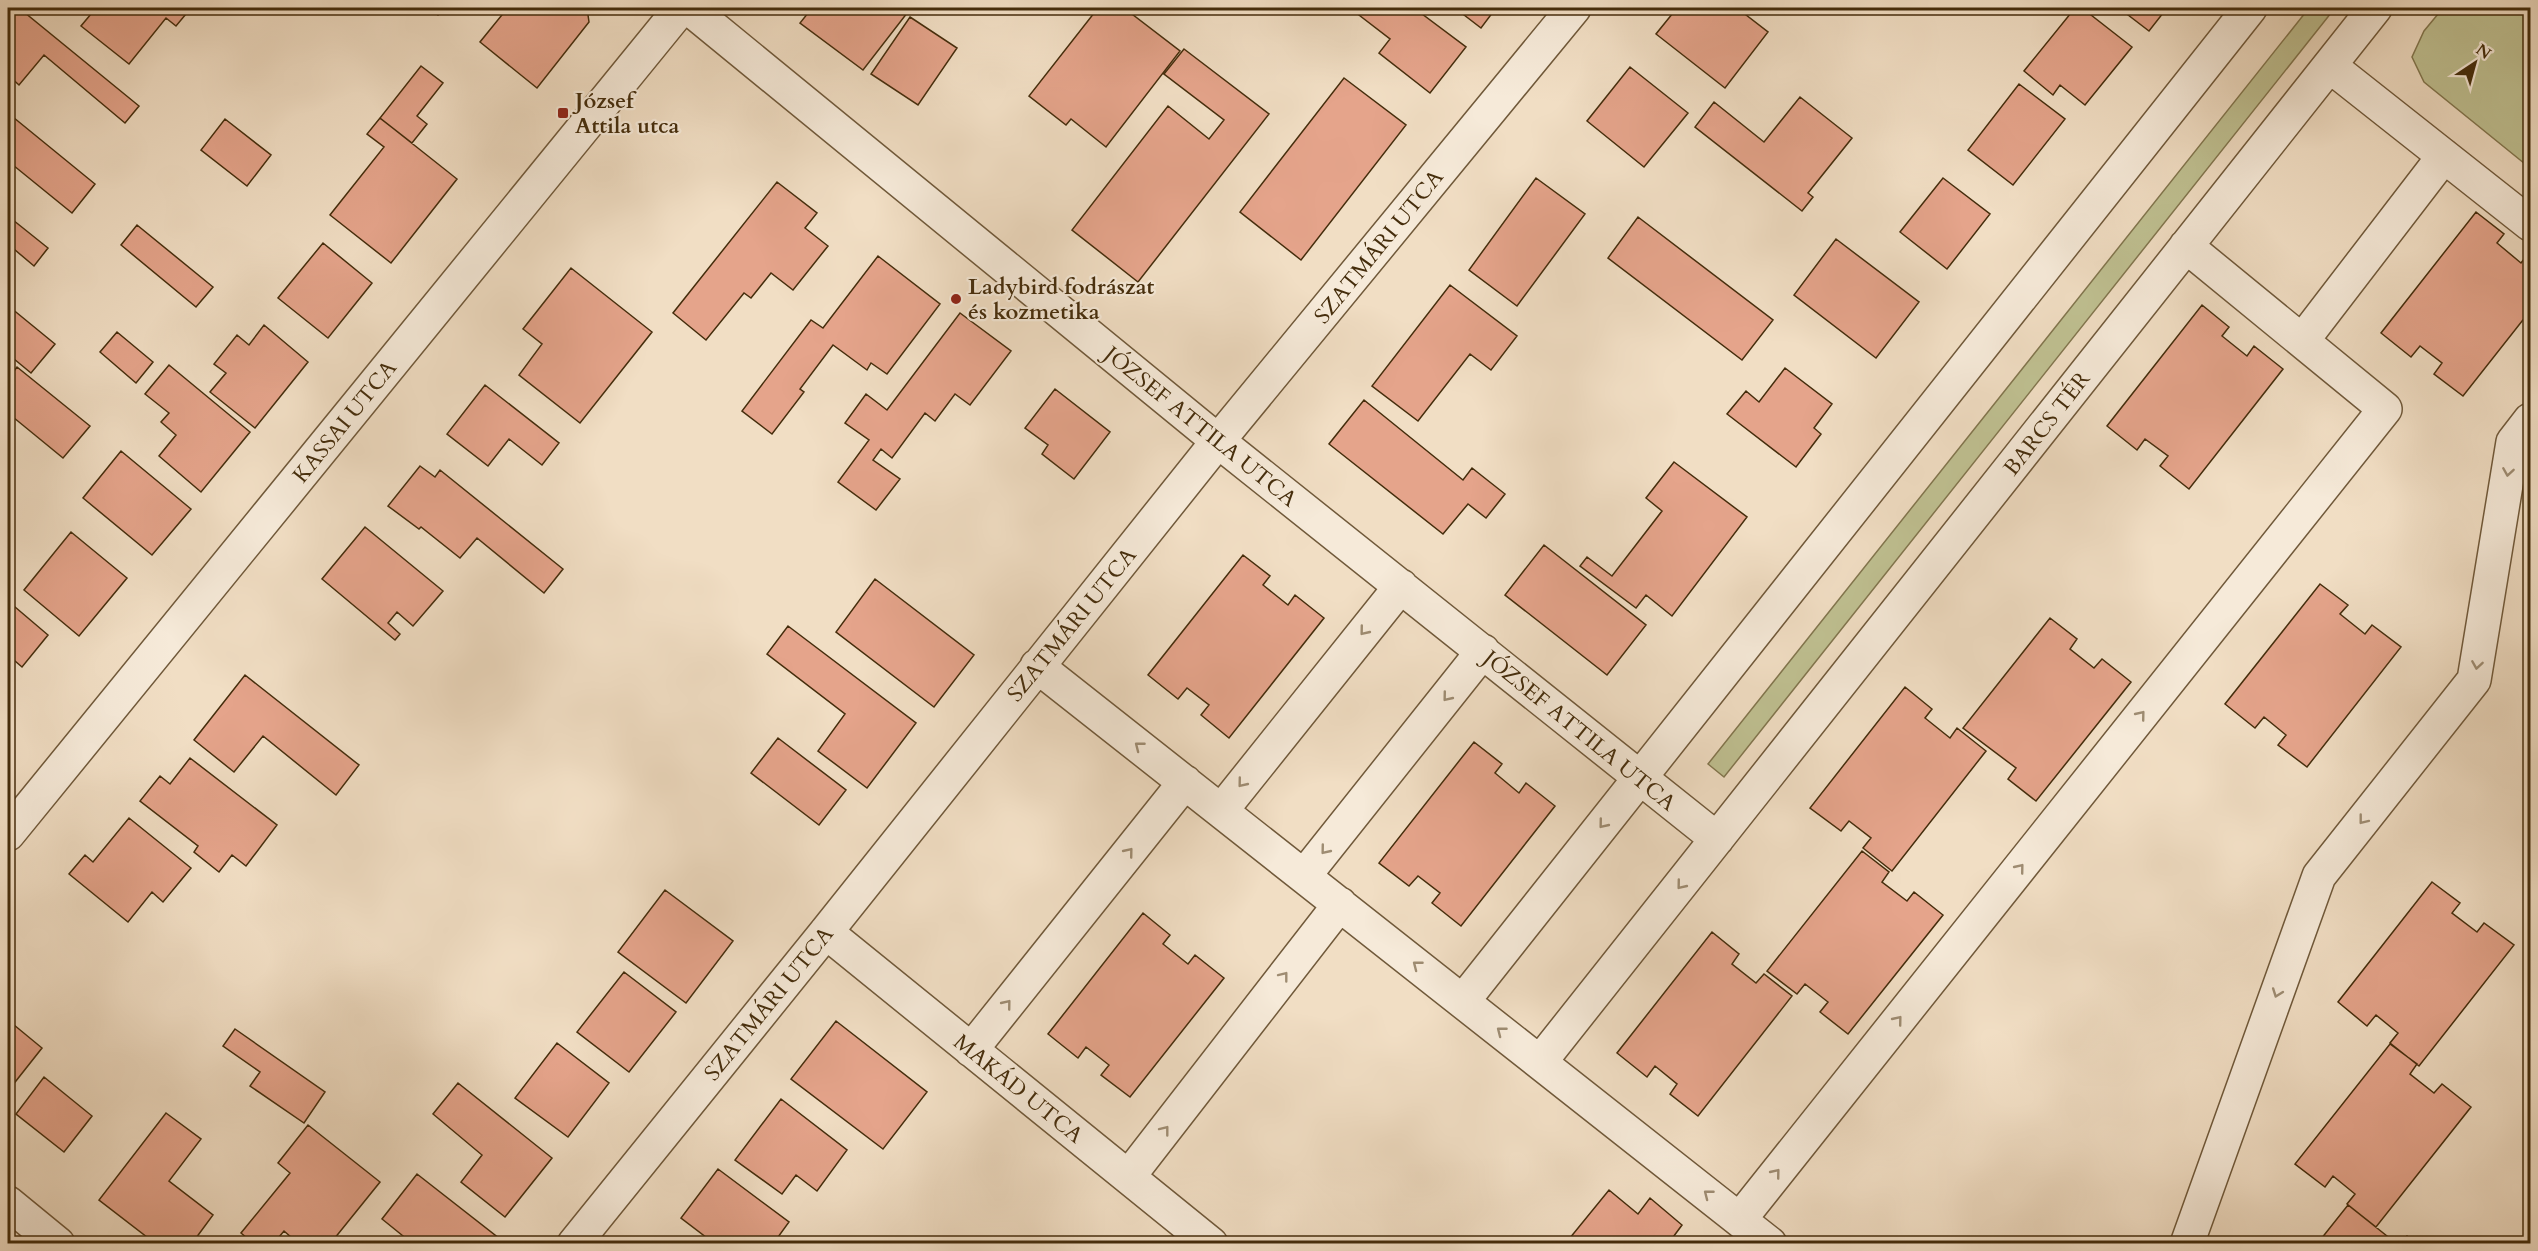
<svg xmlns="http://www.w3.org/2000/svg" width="2538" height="1251" font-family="Cardo,serif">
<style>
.green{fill:#bfc091;stroke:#82764e;stroke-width:1.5}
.building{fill:#e5a48b;stroke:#452d0c;stroke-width:1.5}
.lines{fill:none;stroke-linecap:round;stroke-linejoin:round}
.minor-casing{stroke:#70593a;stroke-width:36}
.minor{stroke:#f6ead9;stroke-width:33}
.oneway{stroke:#9e8c72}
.poi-dot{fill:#8f2418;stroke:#f6ead9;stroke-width:2}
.labels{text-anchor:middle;stroke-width:4.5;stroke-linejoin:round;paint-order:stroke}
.poi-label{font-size:22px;font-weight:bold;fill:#452d0c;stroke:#f6ead9;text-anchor:start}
.street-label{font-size:22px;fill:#452d0c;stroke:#f6ead9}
</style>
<rect width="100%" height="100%" fill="#f1dec4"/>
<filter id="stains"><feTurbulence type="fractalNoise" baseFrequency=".00333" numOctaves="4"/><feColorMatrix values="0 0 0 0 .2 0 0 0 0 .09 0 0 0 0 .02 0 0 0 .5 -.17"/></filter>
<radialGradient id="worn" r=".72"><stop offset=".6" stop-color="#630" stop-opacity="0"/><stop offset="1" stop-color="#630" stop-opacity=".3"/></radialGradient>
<path class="green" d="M 2309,8 L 2335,8 L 1724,777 L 1708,764 Z
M 2443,8 L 2530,8 L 2530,168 L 2424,82 L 2412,57 L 2424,31 Z"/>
<path class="building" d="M 8,8 L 19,8 L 139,106 L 125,123 L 44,55 L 19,85 L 8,75 Z
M 96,8 L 191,8 L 176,26 L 166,18 L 129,64 L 81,26 Z
M 429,8 L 444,8 L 438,15 Z
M 503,8 L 587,8 L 589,22 L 537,88 L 480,42 L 506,10 Z
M 812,8 L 911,8 L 863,70 L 800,23 Z
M 1098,8 L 1124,8 L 1180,51 L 1106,147 L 1071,119 L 1066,125 L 1029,96 Z
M 1359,8 L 1414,8 L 1466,47 L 1430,93 L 1379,53 L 1390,39 L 1355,12 Z
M 1455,8 L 1496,8 L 1481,28 Z
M 1677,8 L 1737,8 L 1768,32 L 1725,88 L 1656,34 Z
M 2075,8 L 2082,8 L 2132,47 L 2085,105 L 2060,85 L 2053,95 L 2024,71 Z
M 2119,8 L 2167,8 L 2149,31 Z
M 910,17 L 957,48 L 918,105 L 871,74 Z
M 1184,49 L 1269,114 L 1138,282 L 1072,230 L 1168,106 L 1209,139 L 1224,120 L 1164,74 Z
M 421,66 L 443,83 L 417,116 L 427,124 L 412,143 L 380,118 Z
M 1630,67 L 1688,113 L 1644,167 L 1587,121 Z
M 1344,78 L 1406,125 L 1301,260 L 1240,212 Z
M 2019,84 L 2065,119 L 2013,185 L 1968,150 Z
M 1800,97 L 1852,138 L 1808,193 L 1813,197 L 1802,211 L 1695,127 L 1714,102 L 1764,142 Z
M 8,113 L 95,184 L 72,213 L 8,161 Z
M 380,118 L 457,179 L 391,263 L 330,215 L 384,147 L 367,134 Z
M 225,119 L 271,155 L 247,186 L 201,150 Z
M 1536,178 L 1585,214 L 1517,306 L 1469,270 Z
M 1943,178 L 1990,214 L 1947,269 L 1900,232 Z
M 777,182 L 817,213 L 805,228 L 828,246 L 793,290 L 771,273 L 751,298 L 744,293 L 706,340 L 673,313 Z
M 2476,212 L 2504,234 L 2497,243 L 2521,263 L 2528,254 L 2530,255 L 2530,311 L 2463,396 L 2434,374 L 2442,363 L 2420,346 L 2411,357 L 2381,333 Z
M 8,216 L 48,248 L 34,266 L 8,244 Z
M 1638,217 L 1773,320 L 1742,360 L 1608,258 Z
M 137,225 L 213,287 L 196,307 L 121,245 Z
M 1836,239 L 1919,302 L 1876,358 L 1794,295 Z
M 323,243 L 372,283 L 328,338 L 278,298 Z
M 878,256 L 940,304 L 887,374 L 871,363 L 867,370 L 833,345 L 800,389 L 804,392 L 772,434 L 742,411 L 811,320 L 823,328 Z
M 571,268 L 652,332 L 580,423 L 519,375 L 542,344 L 523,329 Z
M 1450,285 L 1517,336 L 1491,370 L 1470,354 L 1418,421 L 1372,386 Z
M 2202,305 L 2229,327 L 2222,336 L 2247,356 L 2254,346 L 2283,369 L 2189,489 L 2160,466 L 2168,456 L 2145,439 L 2137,450 L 2107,426 Z
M 11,308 L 55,344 L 31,373 L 8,354 L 8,312 Z
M 960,313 L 1011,351 L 970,405 L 955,394 L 935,421 L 925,413 L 892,458 L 881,449 L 873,460 L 900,479 L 876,510 L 838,482 L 869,440 L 845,423 L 866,394 L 887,410 Z
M 264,325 L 308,362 L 255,428 L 210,392 L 226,373 L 214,364 L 237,335 L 249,345 Z
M 117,332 L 153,362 L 136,383 L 100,352 Z
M 169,365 L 250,432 L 201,492 L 159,456 L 176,435 L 161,422 L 169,413 L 145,394 Z
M 17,367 L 90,426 L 63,458 L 8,413 L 8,379 Z
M 1785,368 L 1832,404 L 1814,428 L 1821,434 L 1796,467 L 1727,414 L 1746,391 L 1759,402 Z
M 485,385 L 559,443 L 542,465 L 509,439 L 488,466 L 447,434 Z
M 1055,389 L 1110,432 L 1074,479 L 1042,454 L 1048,445 L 1025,428 Z
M 1364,400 L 1463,480 L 1472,468 L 1505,494 L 1486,518 L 1468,504 L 1443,534 L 1329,444 Z
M 121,451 L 191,509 L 152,555 L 83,498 Z
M 1674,462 L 1747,517 L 1672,616 L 1646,595 L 1636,608 L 1580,566 L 1587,557 L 1612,576 L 1662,511 L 1646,498 Z
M 420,466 L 435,477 L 440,470 L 563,569 L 544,593 L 477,538 L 460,558 L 421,527 L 419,529 L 388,506 Z
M 365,527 L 443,591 L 413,626 L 397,612 L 388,623 L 400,634 L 395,640 L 322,579 Z
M 71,532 L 127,578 L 79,636 L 24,590 Z
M 1544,545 L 1646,625 L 1607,675 L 1505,595 Z
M 1243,555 L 1270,576 L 1263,585 L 1288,605 L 1295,595 L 1324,618 L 1229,738 L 1201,715 L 1209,705 L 1187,688 L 1178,699 L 1148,675 Z
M 875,579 L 974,655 L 934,707 L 836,632 Z
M 2320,584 L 2348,605 L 2340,614 L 2365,634 L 2372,625 L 2401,647 L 2307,767 L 2278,745 L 2286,735 L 2264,717 L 2255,728 L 2225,704 Z
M 8,601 L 48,635 L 22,667 L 8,655 Z
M 2050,618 L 2077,639 L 2070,649 L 2094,668 L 2102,659 L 2131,682 L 2036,801 L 2008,779 L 2016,768 L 1963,728 Z
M 788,626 L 916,723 L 867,788 L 818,751 L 845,714 L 767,654 Z
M 245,675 L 359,765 L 336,795 L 263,736 L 234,772 L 194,740 Z
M 1905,687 L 1932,709 L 1925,718 L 1950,738 L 1957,728 L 1986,751 L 1892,871 L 1863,848 L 1871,838 L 1849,821 L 1841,831 L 1810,808 Z
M 778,738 L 846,790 L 819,825 L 751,773 Z
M 1474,742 L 1502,764 L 1495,773 L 1519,793 L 1526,783 L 1555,806 L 1461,926 L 1432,903 L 1440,893 L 1418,876 L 1409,886 L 1379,863 Z
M 190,758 L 277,825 L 246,866 L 232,855 L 219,872 L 194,852 L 198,846 L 140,801 L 160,776 L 170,784 Z
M 129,818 L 191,868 L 163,902 L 152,892 L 128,922 L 69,874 L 85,855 L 93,862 Z
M 1862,851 L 1889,872 L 1882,882 L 1907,901 L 1914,892 L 1943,915 L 1848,1034 L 1820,1012 L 1828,1002 L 1805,984 L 1797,994 L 1767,971 Z
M 2432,882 L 2460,903 L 2452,913 L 2477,932 L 2484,923 L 2514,945 L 2419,1066 L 2390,1043 L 2398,1033 L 2376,1015 L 2367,1026 L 2338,1002 Z
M 665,890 L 733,941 L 686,1003 L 618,952 Z
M 1143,913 L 1170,935 L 1163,944 L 1188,964 L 1195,955 L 1224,978 L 1130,1097 L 1101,1075 L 1109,1065 L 1086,1047 L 1078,1058 L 1048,1034 Z
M 1712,932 L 1739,954 L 1732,964 L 1756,983 L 1764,974 L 1792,996 L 1698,1116 L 1670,1094 L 1677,1084 L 1655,1066 L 1647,1077 L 1617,1053 Z
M 624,972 L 676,1012 L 629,1072 L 577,1032 Z
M 8,1020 L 42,1048 L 8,1091 Z
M 836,1021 L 927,1092 L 883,1149 L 791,1079 Z
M 235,1029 L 325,1092 L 304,1123 L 250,1086 L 260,1072 L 223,1046 Z
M 557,1043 L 609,1083 L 568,1137 L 515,1098 Z
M 2390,1044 L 2417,1064 L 2410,1074 L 2434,1093 L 2442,1084 L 2471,1107 L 2376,1227 L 2347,1204 L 2355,1194 L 2333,1176 L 2325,1187 L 2295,1164 Z
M 44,1077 L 92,1116 L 64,1152 L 16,1114 Z
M 458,1083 L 552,1158 L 505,1217 L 461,1182 L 482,1155 L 433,1114 Z
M 781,1099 L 847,1150 L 817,1191 L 796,1175 L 782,1194 L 735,1160 Z
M 166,1113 L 201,1139 L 169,1181 L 213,1215 L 196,1238 L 202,1244 L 156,1244 L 99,1200 Z
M 308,1125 L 380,1182 L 330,1244 L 299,1244 L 284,1231 L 273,1244 L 254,1244 L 241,1233 L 290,1173 L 278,1163 Z
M 718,1169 L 789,1222 L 773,1244 L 715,1244 L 681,1218 Z
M 417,1174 L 500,1239 L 497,1244 L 413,1244 L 382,1219 Z
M 1609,1190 L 1638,1214 L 1650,1198 L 1682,1225 L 1668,1244 L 1565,1244 Z
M 2348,1205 L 2397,1244 L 2317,1244 Z
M 2407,1236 L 2417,1244 L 2401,1244 Z
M 226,1238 L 234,1244 L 222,1244 Z"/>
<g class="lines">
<defs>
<path id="minor" d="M 689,8 L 1218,441 L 1717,839
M 2330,66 L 2530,224
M 2302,341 L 2444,156
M 1037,666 L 1770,1244
M 1221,811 L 1401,586
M 8,834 L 681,8
M 1304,876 L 1483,651
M 826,932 L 1211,1244
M 1463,1001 L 2250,8
M 971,1050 L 1185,782
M 1540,1062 L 2375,8
M 1129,1176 L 1340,904
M 8,1203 L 58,1244
M 1740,1219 L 2385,409 L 2186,246
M 574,1244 L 826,932 L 1218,441 L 1574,8
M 2187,1244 L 2319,876 L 2474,680 L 2513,442 L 2530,420"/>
</defs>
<use href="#minor" class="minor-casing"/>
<use href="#minor" class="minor"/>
</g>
<defs><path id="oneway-chevron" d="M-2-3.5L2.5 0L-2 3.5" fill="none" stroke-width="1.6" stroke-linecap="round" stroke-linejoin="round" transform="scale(1.5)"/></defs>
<g class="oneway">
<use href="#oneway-chevron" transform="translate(2508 472) rotate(99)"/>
<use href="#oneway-chevron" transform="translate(1364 631) rotate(129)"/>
<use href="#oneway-chevron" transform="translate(2477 665) rotate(99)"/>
<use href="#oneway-chevron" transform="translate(1447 697) rotate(129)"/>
<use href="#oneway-chevron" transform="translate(2141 715) rotate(-51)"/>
<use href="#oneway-chevron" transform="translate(1139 746) rotate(-142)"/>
<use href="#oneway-chevron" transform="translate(1242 783) rotate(129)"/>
<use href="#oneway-chevron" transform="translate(2363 820) rotate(128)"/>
<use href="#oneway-chevron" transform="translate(1603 824) rotate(129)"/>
<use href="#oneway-chevron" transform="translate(1325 850) rotate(129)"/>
<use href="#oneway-chevron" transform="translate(1129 852) rotate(-51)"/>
<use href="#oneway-chevron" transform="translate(2020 868) rotate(-51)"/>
<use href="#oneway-chevron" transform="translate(1681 885) rotate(129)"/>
<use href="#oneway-chevron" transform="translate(1417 965) rotate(-142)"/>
<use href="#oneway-chevron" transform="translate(1284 976) rotate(-52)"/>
<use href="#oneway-chevron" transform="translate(2277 993) rotate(110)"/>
<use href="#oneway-chevron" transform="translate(1007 1004) rotate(-51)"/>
<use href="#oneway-chevron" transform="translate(1898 1020) rotate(-51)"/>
<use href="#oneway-chevron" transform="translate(1501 1031) rotate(-142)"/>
<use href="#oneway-chevron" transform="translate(1165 1130) rotate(-52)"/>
<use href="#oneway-chevron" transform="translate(1776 1173) rotate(-51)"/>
<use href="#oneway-chevron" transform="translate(1708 1194) rotate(-142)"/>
</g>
<g class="poi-dot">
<rect x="557" y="107" width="12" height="12" rx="3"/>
<circle cx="956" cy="299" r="6"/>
</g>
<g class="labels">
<g class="poi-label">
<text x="575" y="108">József<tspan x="575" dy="25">Attila utca</tspan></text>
<text x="968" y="294">Ladybird fodrászat<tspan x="968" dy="25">és kozmetika</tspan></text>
</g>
<g class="street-label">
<text transform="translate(1378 246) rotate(-51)" y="8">SZATMÁRI UTCA</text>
<text transform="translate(344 421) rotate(-51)" y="8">KASSAI UTCA</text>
<text transform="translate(2046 423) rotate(-52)" y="8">BARCS TÉR</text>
<text transform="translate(1201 426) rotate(39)" y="8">JÓZSEF ATTILA UTCA</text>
<text transform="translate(1071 624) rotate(-51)" y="8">SZATMÁRI UTCA</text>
<text transform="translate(1580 730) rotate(39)" y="8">JÓZSEF ATTILA UTCA</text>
<text transform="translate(768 1003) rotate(-51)" y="8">SZATMÁRI UTCA</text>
<text transform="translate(1019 1088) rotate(39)" y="8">MAKÁD UTCA</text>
</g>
</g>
<rect width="2538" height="1251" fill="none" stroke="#f1dec4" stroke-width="30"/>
<rect x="9" y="9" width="2520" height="1233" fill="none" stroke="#452d0c" stroke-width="3"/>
<rect x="15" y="15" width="2508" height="1221" fill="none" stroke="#452d0c" stroke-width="1.5"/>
<g transform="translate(2475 63) rotate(36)" stroke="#f6ead9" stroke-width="4.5" paint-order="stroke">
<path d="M0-4.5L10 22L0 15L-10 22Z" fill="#452d0c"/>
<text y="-9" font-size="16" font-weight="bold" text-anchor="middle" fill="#452d0c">N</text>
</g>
<rect width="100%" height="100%" filter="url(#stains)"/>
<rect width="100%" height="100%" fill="url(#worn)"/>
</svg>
